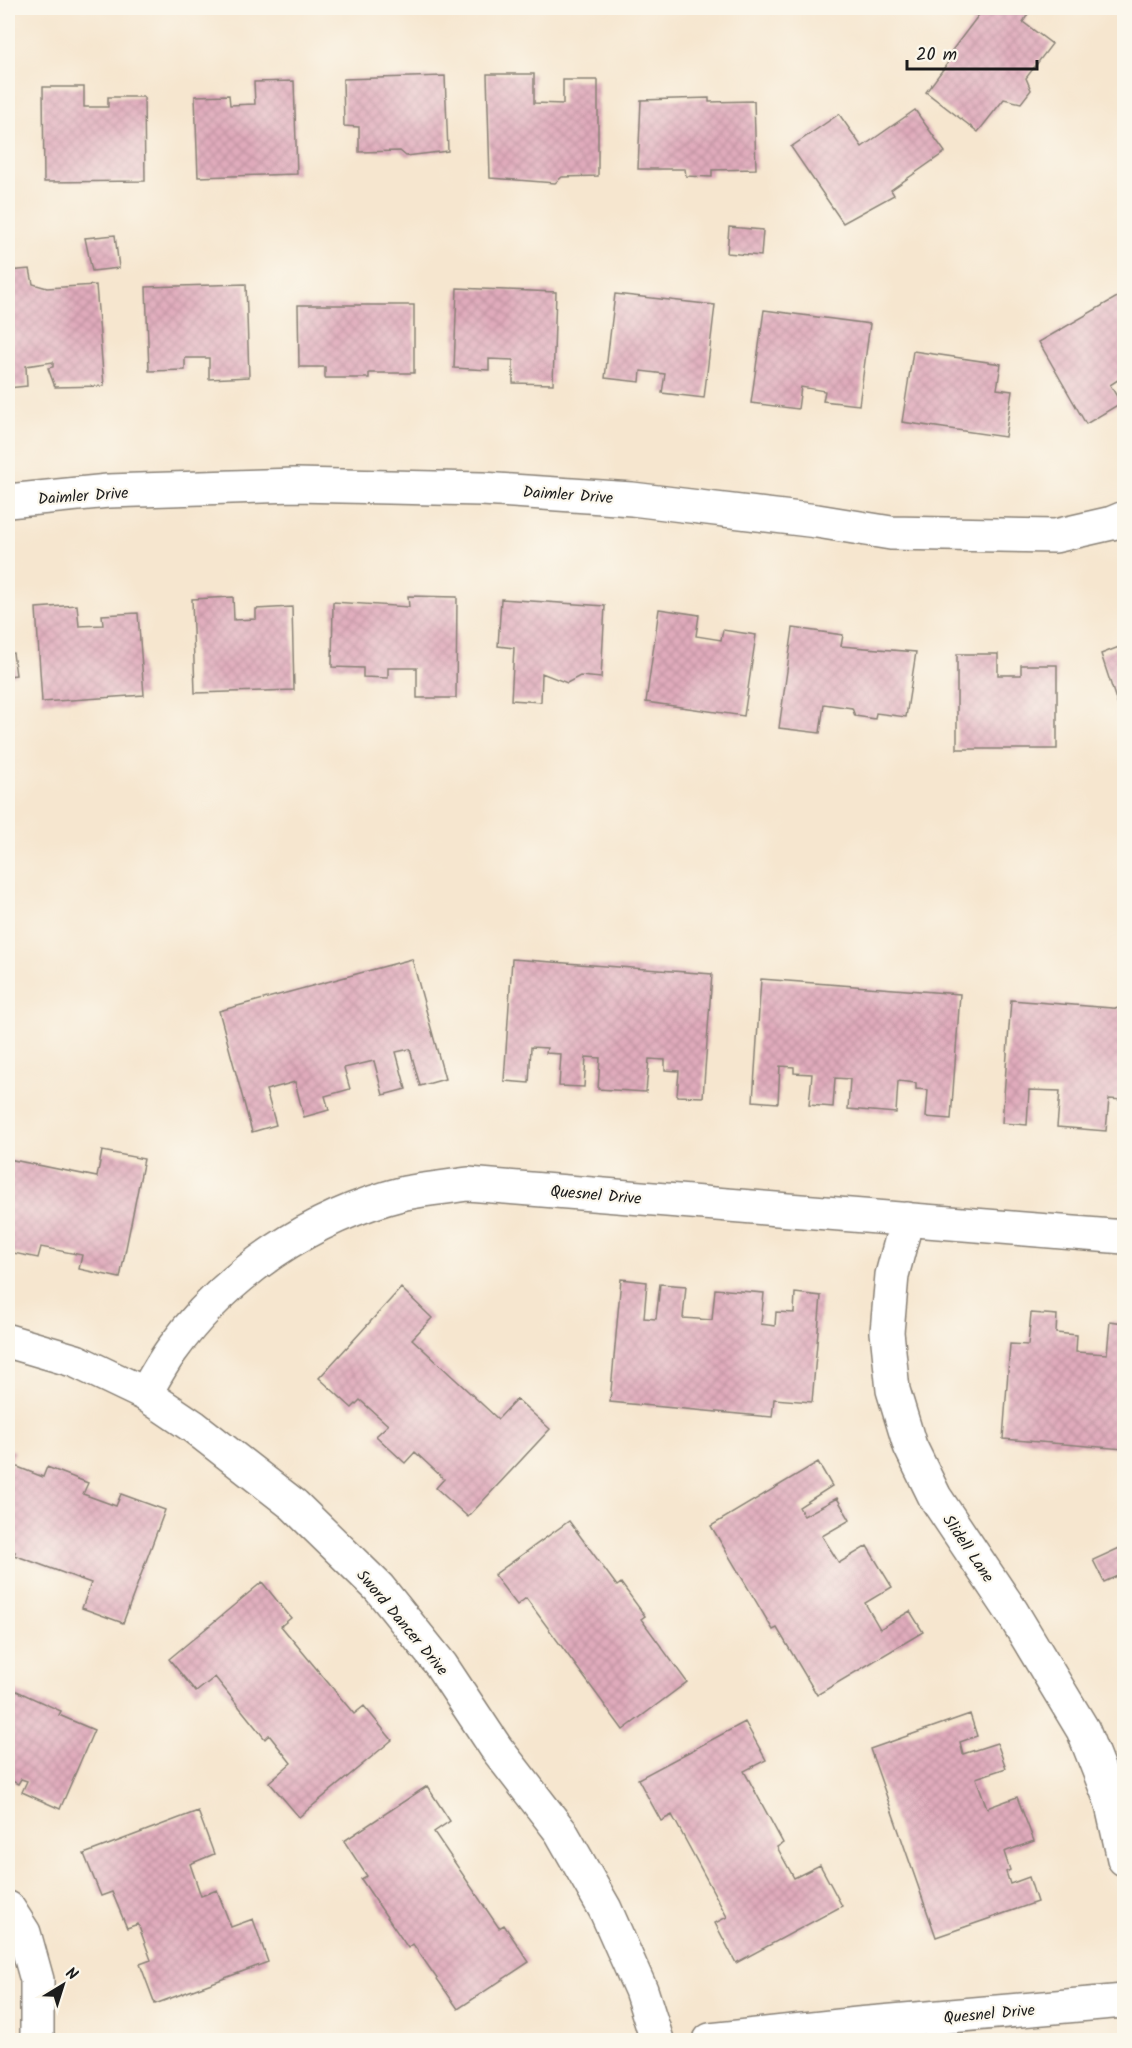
<svg xmlns="http://www.w3.org/2000/svg" width="1132" height="2048" font-family="Kalam,sans-serif">
<style>
.building{fill:url(#building-cross-hatch)}
.lines{fill:none;stroke-linecap:round;stroke-linejoin:round}
.street-casing{stroke:#898176;stroke-width:36}
.street{stroke:#fff;stroke-width:33}
.labels{text-anchor:middle;stroke-width:4.5;stroke-linejoin:round;paint-order:stroke}
.street-label{font-size:16px;fill:#1c1c1c;stroke:#fbf7ec}
</style>
<defs>
<pattern id="building-cross-hatch" width="8" height="8" patternUnits="userSpaceOnUse" patternTransform="scale(1.5)"><rect width="8" height="8" fill="#e0abbc"/><path d="M0 0l8 8M0 8l8-8" fill="none" stroke="#c093a1"/></pattern>
</defs>
<rect width="100%" height="100%" fill="#fbf7ec"/>
<filter id="ink" filterUnits="userSpaceOnUse"><feTurbulence type="fractalNoise" baseFrequency=".0167" numOctaves="2"/><feDisplacementMap in="SourceGraphic" scale="12" xChannelSelector="R" yChannelSelector="G"/><feConvolveMatrix kernelMatrix="1 2 1 2 8 2 1 2 1" color-interpolation-filters="sRGB"/></filter>
<filter id="wash" filterUnits="userSpaceOnUse"><feTurbulence type="fractalNoise" baseFrequency=".008" numOctaves="4" result="noise"/><feDisplacementMap in="SourceGraphic" scale="24" xChannelSelector="R" yChannelSelector="G"/><feGaussianBlur stdDeviation="1.35" result="paint"/><feColorMatrix in="noise" values="0 0 0 0 0 0 0 0 0 0 0 0 0 0 0 0 0 1.4 0 .05"/><feComposite in="paint" operator="in"/></filter>
<g filter="url(#wash)">
<rect width="100%" height="100%" fill="#f6e6cf"/>
<g id="blocks">
<path class="building" d="M 984,8 L 1020,8 L 1028,14 L 1023,22 L 1052,44 L 1026,78 L 1031,90 L 1021,103 L 1004,99 L 978,132 L 926,92 L 953,56 L 950,53 Z
M 487,74 L 534,74 L 534,103 L 563,104 L 563,80 L 598,80 L 598,176 L 562,177 L 555,183 L 490,178 Z
M 445,76 L 448,151 L 406,156 L 400,151 L 359,152 L 359,127 L 344,126 L 343,79 Z
M 294,81 L 297,174 L 198,177 L 195,96 L 229,95 L 230,105 L 255,104 L 254,82 Z
M 43,87 L 84,87 L 84,107 L 108,107 L 108,97 L 144,97 L 145,181 L 44,182 Z
M 709,98 L 709,102 L 754,101 L 756,169 L 712,170 L 712,177 L 686,176 L 685,169 L 638,169 L 641,100 Z
M 915,110 L 945,152 L 891,190 L 894,195 L 843,223 L 791,147 L 839,114 L 862,147 Z
M 729,227 L 763,230 L 761,256 L 727,253 Z
M 115,235 L 119,268 L 92,271 L 85,238 Z
M 30,269 L 33,284 L 47,288 L 96,285 L 104,386 L 55,387 L 48,368 L 53,367 L 53,362 L 26,366 L 27,386 L 8,388 L 8,271 Z
M 246,284 L 249,377 L 209,379 L 209,358 L 185,358 L 185,370 L 149,371 L 146,287 Z
M 457,288 L 556,292 L 553,384 L 513,383 L 513,360 L 489,359 L 489,370 L 454,368 Z
M 1124,293 L 1124,376 L 1110,385 L 1121,403 L 1086,424 L 1039,342 Z
M 615,294 L 715,305 L 704,398 L 662,393 L 665,374 L 641,371 L 640,382 L 605,378 Z
M 298,305 L 414,305 L 414,373 L 369,373 L 369,378 L 325,378 L 325,367 L 299,367 Z
M 764,310 L 870,324 L 859,405 L 823,401 L 825,391 L 801,387 L 798,409 L 751,403 Z
M 913,351 L 1001,364 L 997,389 L 1012,391 L 1005,437 L 902,422 Z
M 408,596 L 457,597 L 456,698 L 417,698 L 417,668 L 388,668 L 388,678 L 363,677 L 363,668 L 332,667 L 333,602 L 409,607 Z
M 233,597 L 234,620 L 256,619 L 256,609 L 292,607 L 294,690 L 195,693 L 192,599 Z
M 501,599 L 605,606 L 601,678 L 580,676 L 567,683 L 542,673 L 541,702 L 511,700 L 514,648 L 498,646 Z
M 77,605 L 79,626 L 103,625 L 102,615 L 138,613 L 144,695 L 42,702 L 36,608 Z
M 659,609 L 699,615 L 696,636 L 721,640 L 723,630 L 756,635 L 744,716 L 646,702 Z
M 793,628 L 843,635 L 841,646 L 916,652 L 906,717 L 876,713 L 875,719 L 855,716 L 852,708 L 824,704 L 820,733 L 779,728 Z
M 1124,645 L 1124,717 L 1122,718 L 1101,654 Z
M 8,653 L 13,653 L 16,675 L 8,676 Z
M 957,654 L 998,654 L 998,675 L 1021,675 L 1021,665 L 1057,665 L 1057,749 L 957,749 Z
M 412,959 L 445,1079 L 420,1086 L 410,1049 L 396,1052 L 406,1089 L 383,1095 L 374,1061 L 344,1068 L 350,1089 L 325,1096 L 329,1110 L 304,1117 L 295,1082 L 266,1090 L 276,1125 L 252,1132 L 219,1011 Z
M 512,959 L 712,974 L 703,1097 L 677,1096 L 679,1071 L 665,1070 L 665,1060 L 649,1059 L 646,1092 L 598,1089 L 600,1058 L 586,1057 L 584,1087 L 559,1086 L 561,1054 L 546,1053 L 547,1048 L 531,1047 L 529,1083 L 504,1081 Z
M 761,979 L 960,994 L 951,1119 L 926,1117 L 928,1090 L 916,1089 L 916,1083 L 898,1081 L 896,1113 L 848,1109 L 850,1079 L 835,1078 L 833,1107 L 809,1105 L 812,1074 L 794,1073 L 794,1067 L 780,1066 L 778,1103 L 753,1101 Z
M 1011,1000 L 1124,1009 L 1124,1100 L 1109,1099 L 1106,1131 L 1057,1127 L 1060,1091 L 1029,1090 L 1027,1125 L 1002,1123 Z
M 102,1151 L 144,1159 L 120,1278 L 79,1269 L 82,1255 L 41,1247 L 38,1258 L 8,1252 L 8,1159 L 97,1177 Z
M 621,1279 L 647,1282 L 644,1318 L 656,1319 L 660,1284 L 686,1286 L 683,1318 L 712,1320 L 715,1289 L 764,1293 L 761,1324 L 775,1326 L 776,1312 L 794,1313 L 795,1293 L 821,1296 L 812,1402 L 774,1399 L 772,1417 L 610,1402 Z
M 401,1288 L 432,1318 L 412,1339 L 498,1419 L 517,1399 L 550,1429 L 468,1517 L 436,1488 L 444,1479 L 415,1452 L 405,1463 L 376,1436 L 388,1425 L 360,1400 L 352,1408 L 319,1378 Z
M 1031,1313 L 1057,1315 L 1056,1333 L 1077,1335 L 1076,1352 L 1107,1354 L 1110,1321 L 1124,1323 L 1124,1449 L 1003,1439 L 1010,1344 L 1028,1345 Z
M 8,1449 L 15,1451 L 10,1464 L 43,1477 L 47,1467 L 88,1483 L 83,1494 L 116,1506 L 121,1494 L 165,1510 L 123,1623 L 82,1608 L 91,1583 L 14,1555 L 15,1552 L 8,1549 Z
M 818,1462 L 832,1486 L 799,1507 L 804,1516 L 837,1498 L 850,1520 L 822,1536 L 839,1563 L 867,1546 L 892,1587 L 865,1603 L 880,1629 L 910,1611 L 923,1632 L 817,1695 L 777,1628 L 773,1630 L 711,1526 Z
M 569,1521 L 617,1586 L 621,1583 L 645,1616 L 641,1619 L 687,1682 L 623,1730 L 526,1598 L 517,1605 L 494,1575 Z
M 1124,1546 L 1124,1573 L 1104,1582 L 1093,1560 Z
M 262,1582 L 291,1618 L 281,1626 L 354,1714 L 364,1706 L 392,1740 L 299,1817 L 269,1782 L 291,1763 L 269,1735 L 265,1739 L 215,1677 L 196,1692 L 169,1659 Z
M 8,1687 L 61,1711 L 59,1715 L 94,1730 L 60,1809 L 22,1792 L 27,1781 L 21,1779 L 18,1784 L 8,1779 Z
M 970,1714 L 977,1736 L 960,1742 L 963,1754 L 997,1743 L 1006,1768 L 976,1778 L 987,1808 L 1017,1797 L 1034,1841 L 1004,1852 L 1010,1870 L 1006,1872 L 1010,1884 L 1029,1877 L 1037,1902 L 936,1937 L 870,1749 Z
M 745,1722 L 766,1760 L 744,1771 L 783,1843 L 777,1847 L 794,1878 L 820,1865 L 842,1906 L 736,1963 L 715,1923 L 727,1917 L 672,1815 L 661,1821 L 638,1779 Z
M 427,1786 L 450,1821 L 434,1832 L 499,1928 L 504,1925 L 529,1962 L 458,2009 L 413,1944 L 408,1948 L 361,1879 L 367,1876 L 344,1841 Z
M 198,1811 L 214,1854 L 190,1864 L 201,1896 L 217,1890 L 231,1927 L 253,1919 L 268,1962 L 155,2004 L 140,1964 L 151,1960 L 138,1924 L 127,1928 L 112,1892 L 101,1896 L 84,1854 Z"/>
</g>
</g>
<g filter="url(#ink)">
<use href="#blocks" fill-opacity="0" stroke="#898176" stroke-width="1.5"/>
<g class="lines">
<defs>
<path id="street" d="M 8,501 L 108,491 L 295,485 L 482,489 L 632,499 L 817,521 L 891,533 L 1055,536 L 1112,523 L 1124,518
M 907,1219 L 892,1275 L 887,1332 L 893,1390 L 910,1446 L 935,1497 L 1012,1612 L 1083,1730 L 1111,1801 L 1124,1859
M 8,1341 L 76,1361 L 145,1394 L 194,1427 L 294,1505 L 379,1588 L 441,1665 L 496,1748 L 561,1832 L 605,1909 L 641,1990 L 657,2040
M 145,1394 C 153,1380 161,1365 171,1351 C 227,1273 312,1216 405,1193 C 426,1189 448,1187 468,1184 L 1124,1237
M 8,1908 L 24,1933 L 37,1980 L 37,2040
M 710,2040 L 858,2024 L 1124,2001"/>
</defs>
<use href="#street" class="street-casing"/>
<use href="#street" class="street"/>
</g>
</g>
<g class="labels">
<g class="street-label">
<text transform="translate(568 494) rotate(4)" y="6">Daimler Drive</text>
<text transform="translate(83 495) rotate(-4)" y="6">Daimler Drive</text>
<text transform="translate(596 1194) rotate(5)" y="6">Quesnel Drive</text>
<text transform="translate(969 1548) rotate(56)" y="6">Slidell Lane</text>
<text transform="translate(403 1622) rotate(50)" y="6">Sword Dancer Drive</text>
<text transform="translate(989 2013) rotate(-5)" y="6">Quesnel Drive</text>
</g>
</g>
<rect width="1132" height="2048" fill="none" stroke="#fbf7ec" stroke-width="30"/>
<g transform="translate(63 1985) rotate(38)" stroke="#fbf7ec" stroke-width="4.5" paint-order="stroke">
<path d="M0-4.5L10 22L0 15L-10 22Z" fill="#1c1c1c"/>
<text y="-9" font-size="16" font-weight="bold" text-anchor="middle" fill="#1c1c1c">N</text>
</g>
<path d="M907 60v9h130v-9" fill="none" stroke="#1c1c1c" stroke-width="3"/>
<text x="916" y="60" font-size="18" fill="#1c1c1c" stroke="#fbf7ec" stroke-width="4.5" paint-order="stroke">20 m</text>
</svg>
